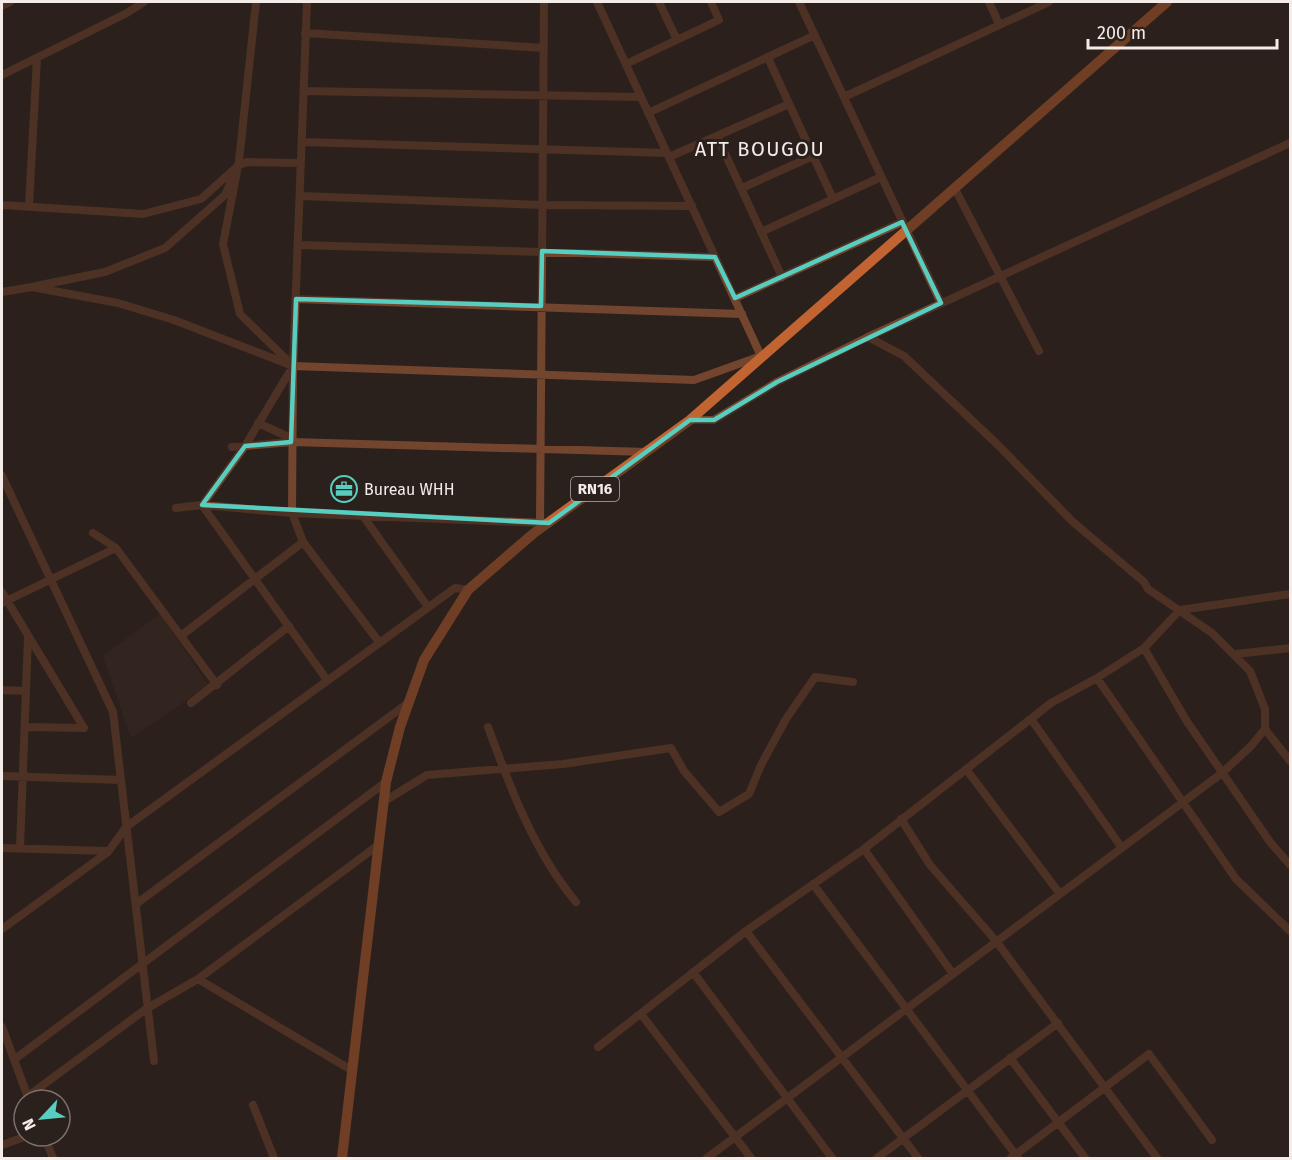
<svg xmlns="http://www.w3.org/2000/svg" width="1292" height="1160" font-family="'Fira Sans',sans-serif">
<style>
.built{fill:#3b2b24}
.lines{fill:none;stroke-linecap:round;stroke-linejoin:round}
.minor{stroke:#73452f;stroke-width:8}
.major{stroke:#c26332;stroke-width:10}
.marked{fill:none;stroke:#58cec0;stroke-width:4.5;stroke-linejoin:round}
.labels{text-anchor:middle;stroke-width:6;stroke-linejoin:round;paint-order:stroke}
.shield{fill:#2b211c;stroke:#b8afac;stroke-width:1.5}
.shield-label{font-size:15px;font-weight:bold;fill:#f4ece9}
.poi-label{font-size:16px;fill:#f4ece9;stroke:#2b211c;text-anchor:start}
.quarter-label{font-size:20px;letter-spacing:1.5px;fill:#f4ece9;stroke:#2b211c}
</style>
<rect width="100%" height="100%" fill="#2b211c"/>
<path class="built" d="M 160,614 L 208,685 L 131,738 L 103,656 Z"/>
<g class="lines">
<path class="minor" d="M 256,2 L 239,161 L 223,244 L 240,314 L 290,363
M 307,2 L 293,366 L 292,513 L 303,542 L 379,642
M 659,2 L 677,40
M 799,2 L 941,303
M 989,2 L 999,24
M 2,6 L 10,2
M 305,33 L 544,48
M 768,58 L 833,199
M 626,64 L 719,20 L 711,2
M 2,75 L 127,13 L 144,2
M 304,91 L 641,97
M 844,97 L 1049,2
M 648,113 L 815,35
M 717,136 L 782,277
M 302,142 L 667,153
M 669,157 L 789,104
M 954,187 L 1039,351
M 742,188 L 813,156
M 300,196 L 542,205 L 692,206
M 2,205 L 143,214 L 201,199 L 239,165 L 247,162 L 301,163
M 29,205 L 37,59
M 761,232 L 881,177
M 298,245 L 715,257
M 36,286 L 105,272 L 165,248 L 225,195 L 232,179
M 2,292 L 32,287 L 118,303 L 174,320 L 293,366 L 694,380 L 761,356 L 597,2
M 735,298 L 902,222
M 296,299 L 742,314
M 868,337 L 904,356 L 998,445 L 1072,521 L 1144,582 L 1148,589 L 1212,633 L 1250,671 L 1265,709 L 1265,729 L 1290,761
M 293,366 L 245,446 L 202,505 L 327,680
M 690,420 L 714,420 L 777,382 L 868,337 L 1290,143
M 258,423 L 291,438
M 232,447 L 291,442 L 647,452
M 2,476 L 113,712 L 154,1061
M 176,508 L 202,505 L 292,513 L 544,523
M 363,516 L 428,607
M 540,523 L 544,2
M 116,548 L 217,685
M 2,592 L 84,728
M 2,603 L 116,548 L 93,533
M 182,635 L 303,542
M 1144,648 L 1186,720 L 1270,842 L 1290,865
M 1236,654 L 1290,648
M 1097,678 L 1236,879 L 1290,931
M 2,690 L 26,691
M 191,703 L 289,626
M 1031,719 L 1122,848
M 25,727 L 84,728
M 488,727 C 510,787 534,852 576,902
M 966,769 L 1060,894
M 2,776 L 121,780
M 383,802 L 427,775 L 563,764 L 671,748 L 684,771 L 719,812 L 749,794 L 761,765 L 786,719 L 815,677 L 853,682
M 901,819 L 930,865 L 996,941 L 1157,1158
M 2,848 L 107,851
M 20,848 L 28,637
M 864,849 L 953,974
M 813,884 L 1018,1158
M 136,904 L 408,703
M 2,929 L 108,852 L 126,827 L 455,588 L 468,590
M 746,931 L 918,1158
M 693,972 L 832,1158
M 198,979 L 353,1071
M 641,1014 L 751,1158
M 2,1027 L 29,1100
M 598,1047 L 746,931 L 864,849 L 1051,703 L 1097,678 L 1144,648 L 1180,610 L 1290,594
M 1010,1058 L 1085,1158
M 15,1059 L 386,782
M 28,1096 L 146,1009 L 198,979 L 377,846
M 253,1105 L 274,1158
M 44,1136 L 53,1158
M 2,1145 L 27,1136
M 707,1158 L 1222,773 L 1251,746 L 1265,729
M 877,1158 L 1058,1023
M 1011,1158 L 1149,1054 L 1212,1140"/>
<path class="major" d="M 342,1158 L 386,782 L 400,727 L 424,660 L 468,590 L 534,533 L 690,420 L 1167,2"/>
</g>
<path d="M0 0H1292V1160H0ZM 902,222 L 941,303 L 777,382 L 714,420 L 690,420 L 549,523 L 202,505 L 245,446 L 291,442 L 296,299 L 541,306 L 542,251 L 715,257 L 735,298 Z" fill="#2b211c" fill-opacity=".55" fill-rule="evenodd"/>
<path class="marked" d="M 902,222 L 941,303 L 777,382 L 714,420 L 690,420 L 549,523 L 202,505 L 245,446 L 291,442 L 296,299 L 541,306 L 542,251 L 715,257 L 735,298 Z"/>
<defs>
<symbol id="office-ring" viewBox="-11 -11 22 22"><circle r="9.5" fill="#2b211c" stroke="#58cec0" stroke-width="1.5"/><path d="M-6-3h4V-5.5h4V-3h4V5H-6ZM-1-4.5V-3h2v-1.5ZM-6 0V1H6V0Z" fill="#58cec0"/></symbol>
</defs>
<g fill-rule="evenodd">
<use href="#office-ring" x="329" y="474" width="30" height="30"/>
</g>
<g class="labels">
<rect class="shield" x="571" y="477" width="48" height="24" rx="4.5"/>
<g class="shield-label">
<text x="595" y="494">RN16</text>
</g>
<g class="poi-label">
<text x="364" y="495">Bureau WHH</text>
</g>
<g class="quarter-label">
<text x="760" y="156">ATT BOUGOU</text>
</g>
</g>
<rect width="1292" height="1160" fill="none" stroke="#f4ece9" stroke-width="6"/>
<g transform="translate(42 1118) rotate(244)"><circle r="28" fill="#2b211c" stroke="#7b726e" stroke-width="1.5"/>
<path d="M0-4.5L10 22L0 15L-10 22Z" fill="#58cec0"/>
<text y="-9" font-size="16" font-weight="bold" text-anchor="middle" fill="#f4ece9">N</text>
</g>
<path d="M1088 39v9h189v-9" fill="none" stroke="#f4ece9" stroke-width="3"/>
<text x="1097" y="39" font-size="18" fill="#f4ece9" stroke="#2b211c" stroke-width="4.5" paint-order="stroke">200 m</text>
</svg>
